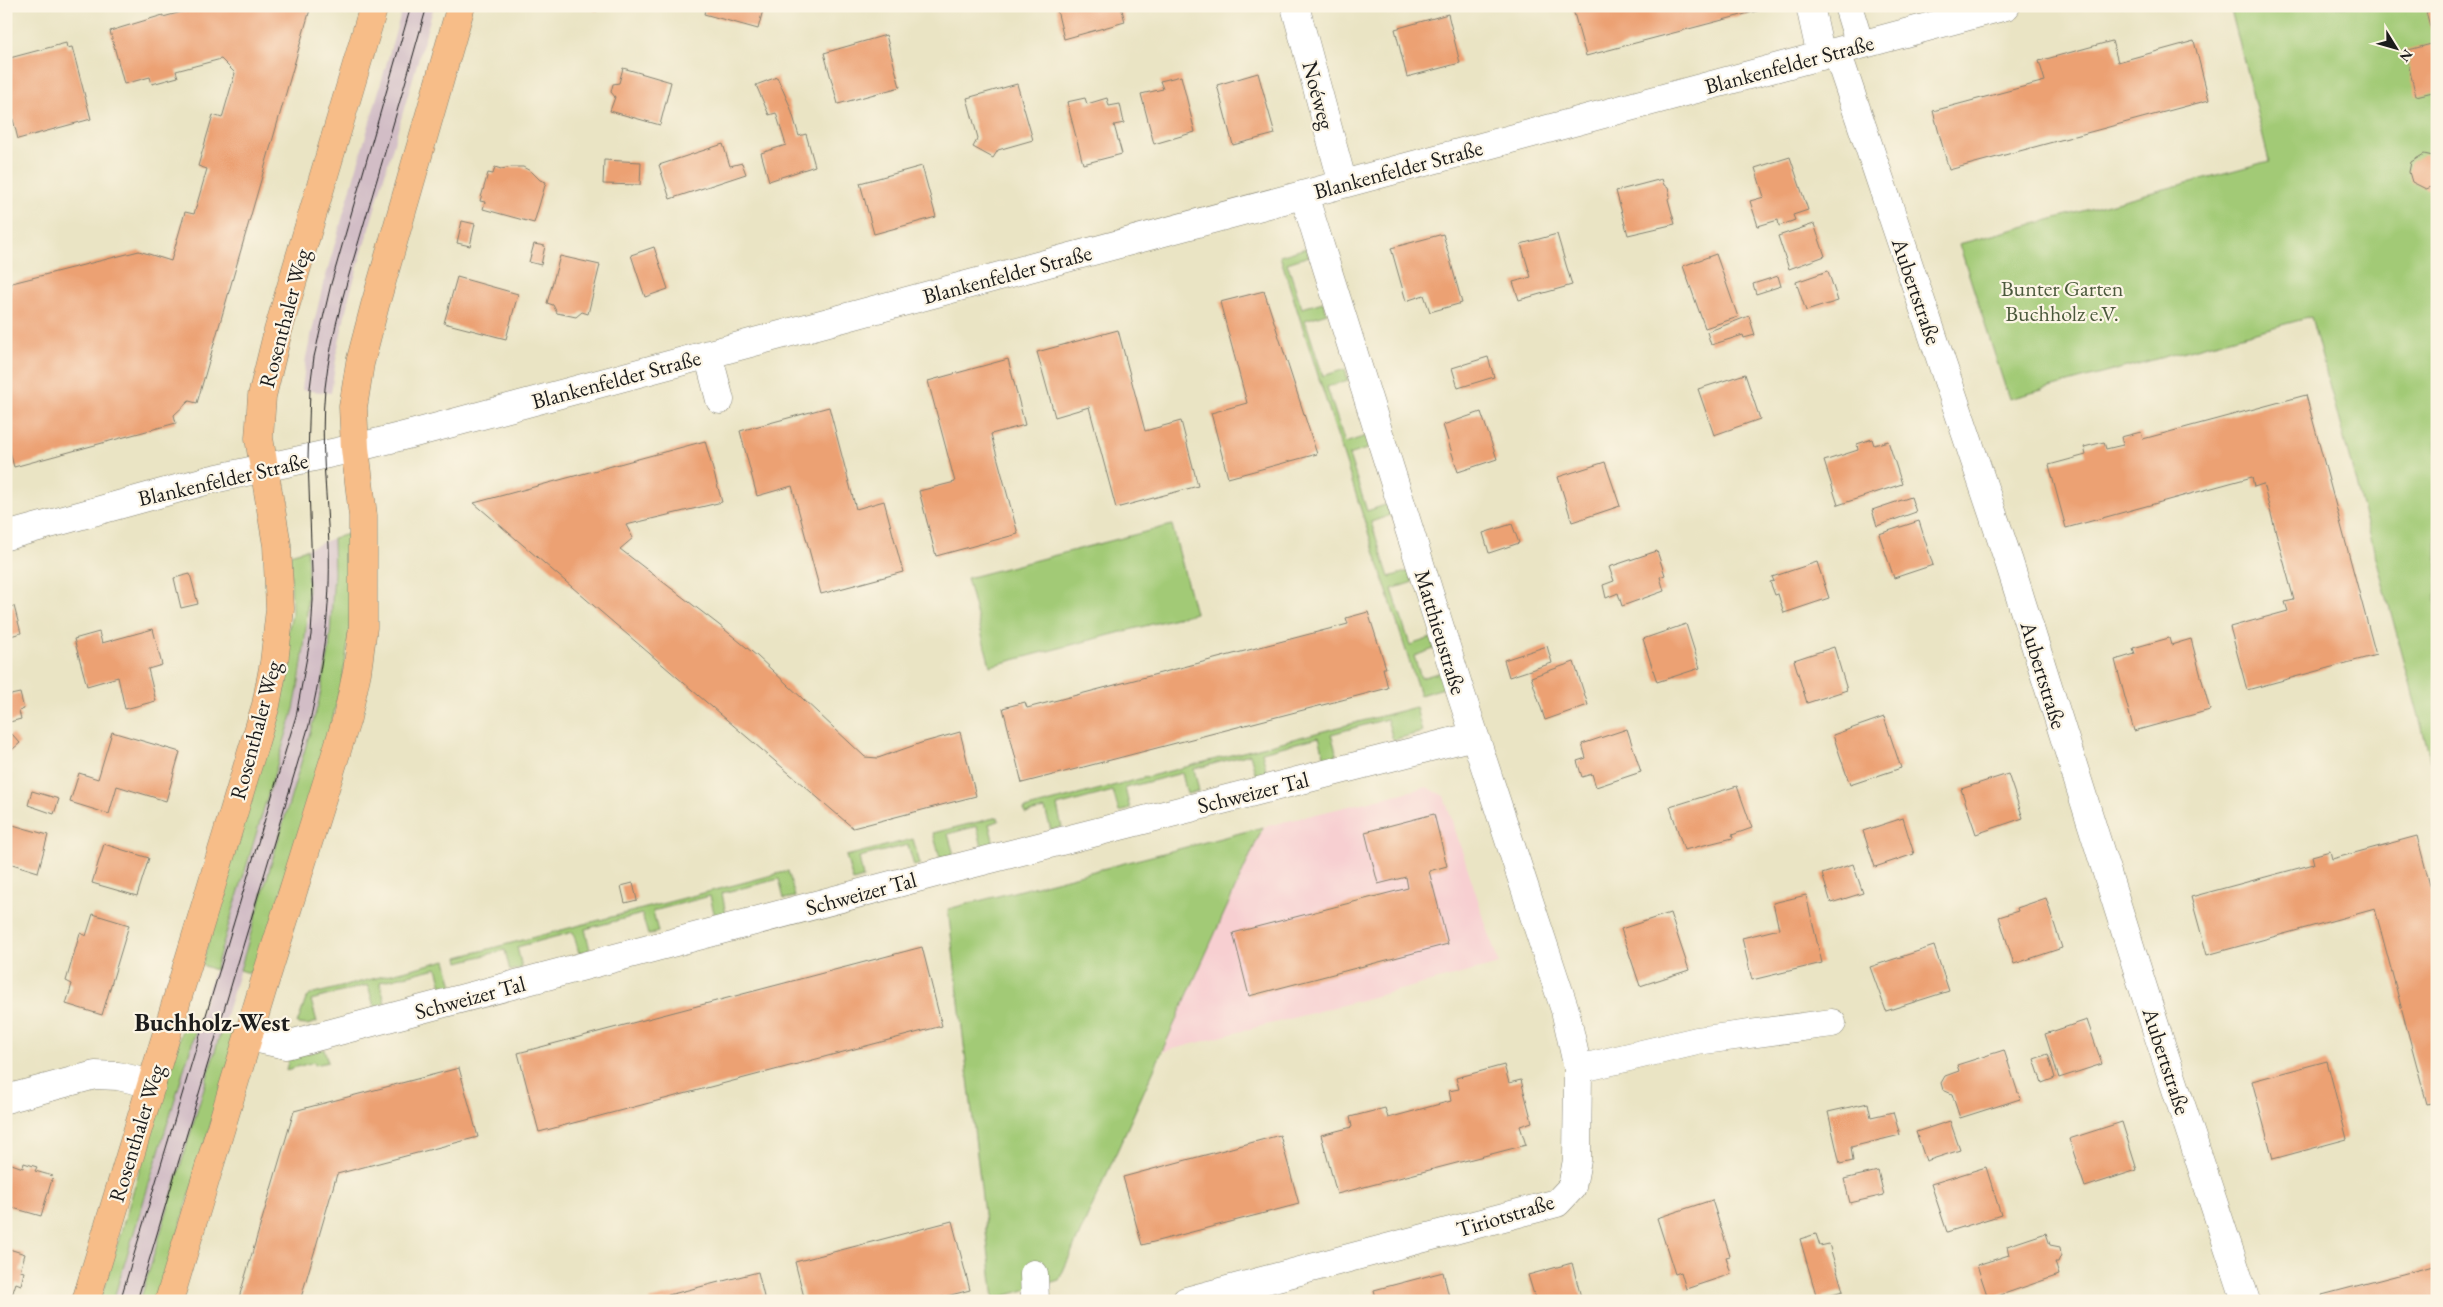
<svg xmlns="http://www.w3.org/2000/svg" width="2443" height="1307" font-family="'EB Garamond',serif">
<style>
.built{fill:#f7cfd1}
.industrial{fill:#d2bdc6}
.green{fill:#a2ca76;stroke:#5f7349}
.building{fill:#eca173}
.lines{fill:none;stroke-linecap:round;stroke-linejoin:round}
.minor-casing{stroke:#838070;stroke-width:29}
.major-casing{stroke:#838070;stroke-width:29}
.minor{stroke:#fff;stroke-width:28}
.major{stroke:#f7bd88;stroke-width:28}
.tram{stroke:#1c1c1c;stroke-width:1}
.labels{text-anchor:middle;stroke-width:4.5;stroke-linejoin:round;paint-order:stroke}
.street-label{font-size:22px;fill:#1c1c1c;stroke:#fcf5e5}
.park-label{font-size:22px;fill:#4b593c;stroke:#fcf5e5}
.quarter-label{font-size:25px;font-weight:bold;fill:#1c1c1c;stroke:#fcf5e5}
</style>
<rect width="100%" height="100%" fill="#fcf5e5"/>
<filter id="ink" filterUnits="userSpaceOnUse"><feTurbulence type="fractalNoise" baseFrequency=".02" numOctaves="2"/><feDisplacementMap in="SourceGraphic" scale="10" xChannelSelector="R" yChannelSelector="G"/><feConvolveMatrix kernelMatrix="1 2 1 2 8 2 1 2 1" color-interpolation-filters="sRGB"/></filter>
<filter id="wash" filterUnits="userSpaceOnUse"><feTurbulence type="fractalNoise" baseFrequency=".0096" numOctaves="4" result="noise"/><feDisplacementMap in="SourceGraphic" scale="20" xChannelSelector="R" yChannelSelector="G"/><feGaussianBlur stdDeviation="1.12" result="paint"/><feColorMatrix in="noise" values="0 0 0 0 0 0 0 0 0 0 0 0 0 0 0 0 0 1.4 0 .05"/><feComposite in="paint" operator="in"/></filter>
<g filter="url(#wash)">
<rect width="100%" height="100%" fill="#eae4c4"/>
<path class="built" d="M 1427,787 L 1444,796 L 1499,964 L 1162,1052 L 1263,827 Z"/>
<path class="industrial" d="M 403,6 L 434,6 L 349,297 L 338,347 L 331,393 L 302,390 L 306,357 L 322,289 Z
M 333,538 L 334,573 L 329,651 L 318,705 L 294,790 L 140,1301 L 113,1301 L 294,709 L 301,677 L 308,618 L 307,549 Z"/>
<path class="green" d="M 2230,6 L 2437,6 L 2437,783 L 2311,317 L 2009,399 L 1959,244 L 2269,161 Z
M 1306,248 L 1309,256 L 1287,263 L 1302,308 L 1323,302 L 1327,313 L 1305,320 L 1323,376 L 1345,369 L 1348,380 L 1327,387 L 1345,443 L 1366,436 L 1370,448 L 1349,455 L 1367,511 L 1388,504 L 1391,515 L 1371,522 L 1389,577 L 1409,571 L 1413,582 L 1392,589 L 1410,645 L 1431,638 L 1434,649 L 1414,656 L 1421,678 L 1441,672 L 1447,687 L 1420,695 L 1280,256 Z
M 1172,525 L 1195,613 L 990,666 L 967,578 Z
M 348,534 L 351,590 L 350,630 L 343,676 L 327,742 L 256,975 L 240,970 L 318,705 L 329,651 L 334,573 L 333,538 Z
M 307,549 C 310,604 305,656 294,709 L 215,970 L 202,965 L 292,615 L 290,554 Z
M 1416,707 L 1422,732 L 1393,740 L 1387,719 L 1331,734 L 1337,755 L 1325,758 L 1319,737 L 1262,752 L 1267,773 L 1256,776 L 1250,754 L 1194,769 L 1199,791 L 1187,794 L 1182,773 L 1125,788 L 1130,809 L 1119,812 L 1113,791 L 1057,806 L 1062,827 L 1051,830 L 1045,809 L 1025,814 L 1024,809 Z
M 998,817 L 999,821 L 989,824 L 994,844 L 982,847 L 977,826 L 948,834 L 954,855 L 940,858 L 933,833 Z
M 1263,827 L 1059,1280 L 994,1299 L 948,909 Z
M 913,839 L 920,864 L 914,866 L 908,845 L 859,857 L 863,878 L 853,881 L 846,856 Z
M 788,871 L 795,897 L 784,899 L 779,879 L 722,893 L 726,914 L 715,917 L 710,896 L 653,911 L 658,932 L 648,935 L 642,914 L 585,929 L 590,950 L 579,953 L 573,932 L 517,947 L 522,968 L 510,971 L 505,950 L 459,962 L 458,957 Z
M 446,960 L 453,986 L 443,989 L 437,968 L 380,982 L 385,1003 L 374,1007 L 368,985 L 311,1000 L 317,1022 L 307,1025 L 297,1024 L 306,999 L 310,995 Z
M 184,1023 L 197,1027 L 113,1301 L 100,1301 Z
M 222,1028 L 238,1033 L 158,1301 L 140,1301 Z
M 324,1049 L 328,1062 L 315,1065 L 314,1062 L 286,1070 L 289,1058 Z"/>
<g id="blocks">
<path class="building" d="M 204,6 L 311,6 L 197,403 L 189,401 L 174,415 L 176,423 L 14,467 L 6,436 L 6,303 L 12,283 L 139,251 L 171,261 L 185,212 L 194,214 L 207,169 L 198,166 L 213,115 L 222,118 L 235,73 L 221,59 L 176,71 L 178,77 L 152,84 L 150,77 L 124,84 L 110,31 L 163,15 L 163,17 Z
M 581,6 L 598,6 L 597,11 Z
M 706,6 L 764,6 L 758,29 L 704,14 Z
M 1056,6 L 1121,6 L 1125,22 L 1064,39 Z
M 1572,6 L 1772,6 L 1772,7 L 1586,56 Z
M 2437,9 L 2437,91 L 2416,96 L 2405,51 L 2435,43 L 2426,12 Z
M 1448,14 L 1460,63 L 1407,77 L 1395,29 Z
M 886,35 L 900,87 L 838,104 L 824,53 Z
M 2112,41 L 2118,62 L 2194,41 L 2209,100 L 1949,170 L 1933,111 L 2045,81 L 2039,61 Z
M 66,43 L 67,48 L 72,47 L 91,119 L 18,139 L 6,92 L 6,59 Z
M 623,68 L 671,82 L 660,125 L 610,111 L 615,97 L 611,92 L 613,84 L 619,83 Z
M 1258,73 L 1275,134 L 1233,145 L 1217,85 Z
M 1181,76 L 1195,132 L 1154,144 L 1141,94 L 1163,89 L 1160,81 Z
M 777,77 L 790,106 L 799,136 L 806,134 L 815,166 L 769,181 L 761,153 L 786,145 L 776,113 L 769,115 L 756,85 Z
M 1017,84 L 1033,140 L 998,150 L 993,158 L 973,147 L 978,138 L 967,98 Z
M 1085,98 L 1087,104 L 1107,98 L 1109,106 L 1120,104 L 1124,123 L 1114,125 L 1122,154 L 1083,164 L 1067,102 Z
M 723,144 L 730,166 L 742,163 L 746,174 L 670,199 L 659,165 Z
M 2424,154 L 2437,157 L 2437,185 L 2426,189 L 2412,182 L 2409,172 L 2411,162 Z
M 1790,157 L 1808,210 L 1793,215 L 1795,220 L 1779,226 L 1778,220 L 1758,226 L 1750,201 L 1764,197 L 1755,168 Z
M 604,160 L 641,162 L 640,185 L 603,184 Z
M 922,166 L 936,217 L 874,234 L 860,183 Z
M 495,167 L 501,169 L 512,167 L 523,167 L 532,172 L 540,180 L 546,182 L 534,223 L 483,209 L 485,202 L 480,201 L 488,173 L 493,174 Z
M 1662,179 L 1664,185 L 1668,188 L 1670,196 L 1668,199 L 1675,224 L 1628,235 L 1616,191 Z
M 462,221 L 475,224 L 470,246 L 457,243 Z
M 1814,224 L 1825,256 L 1789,269 L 1778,236 Z
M 1443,234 L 1462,303 L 1430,312 L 1424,295 L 1406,301 L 1391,248 Z
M 1557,234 L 1572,285 L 1519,300 L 1513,282 L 1531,277 L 1521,244 Z
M 534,244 L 545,246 L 541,265 L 529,262 Z
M 654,247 L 668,289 L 645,297 L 631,255 Z
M 1716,254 L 1738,317 L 1705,328 L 1683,266 Z
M 560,256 L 600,265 L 588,314 L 582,312 L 576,317 L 557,313 L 553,305 L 547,303 Z
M 1828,271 L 1838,301 L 1806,311 L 1796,282 Z
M 1778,276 L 1781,286 L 1756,294 L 1753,284 Z
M 457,277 L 518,294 L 506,339 L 444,323 Z
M 1264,291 L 1317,454 L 1228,478 L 1211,413 L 1247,403 L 1220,302 Z
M 1749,316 L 1755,335 L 1744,338 L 1743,335 L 1711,345 L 1707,332 Z
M 1118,330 L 1145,431 L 1181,421 L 1198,486 L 1116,508 L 1089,407 L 1055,417 L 1037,352 Z
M 1488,357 L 1494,377 L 1458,388 L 1452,368 Z
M 1008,359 L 1025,425 L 991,434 L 1018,534 L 936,556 L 919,491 L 955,482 L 928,381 Z
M 1745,374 L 1760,419 L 1714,435 L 1698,389 Z
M 2306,395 L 2376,655 L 2247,690 L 2230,627 L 2288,611 L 2285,602 L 2294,600 L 2263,484 L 2254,487 L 2252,477 L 2066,528 L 2049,465 L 2086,455 L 2084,447 L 2104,442 L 2106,449 L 2123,445 L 2121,437 L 2141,432 L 2143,439 Z
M 829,407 L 856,509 L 884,501 L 903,572 L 821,594 L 792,486 L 757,496 L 740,431 Z
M 1481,412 L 1497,459 L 1458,472 L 1443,425 Z
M 1872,439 L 1874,445 L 1888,441 L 1902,484 L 1838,505 L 1824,461 L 1858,450 L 1857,444 Z
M 705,441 L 722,502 L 626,525 L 633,538 L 620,549 L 719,625 L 757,656 L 865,757 L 878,758 L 921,743 L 960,732 L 976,796 L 853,828 L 474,503 Z
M 1605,462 L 1620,506 L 1572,522 L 1558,477 Z
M 1911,497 L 1916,512 L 1877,526 L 1872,510 Z
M 1919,521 L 1933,565 L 1894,578 L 1879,534 Z
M 1512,524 L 1519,543 L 1489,553 L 1483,533 Z
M 1657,551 L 1665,575 L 1660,577 L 1664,591 L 1622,606 L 1618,593 L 1606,598 L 1603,585 L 1614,581 L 1609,567 Z
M 1817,562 L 1829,598 L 1784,613 L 1778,594 L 1775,595 L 1770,582 L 1774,581 L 1772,577 Z
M 190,574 L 198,604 L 181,608 L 174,578 Z
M 14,606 L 21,633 L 7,637 L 6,608 Z
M 1368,612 L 1386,668 L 1383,668 L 1388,688 L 1022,783 L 1003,708 L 1025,702 L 1027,708 L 1348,624 L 1346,618 Z
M 1686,624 L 1700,668 L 1657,682 L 1643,639 Z
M 153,629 L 162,665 L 148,669 L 156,701 L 125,709 L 118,677 L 87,686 L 74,639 L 99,632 L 102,643 Z
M 2169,638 L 2171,645 L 2191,639 L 2210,710 L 2134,731 L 2115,660 L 2135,654 L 2133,648 Z
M 1547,646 L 1552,663 L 1509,677 L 1504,660 Z
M 1834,647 L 1847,690 L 1807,703 L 1794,660 Z
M 1574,662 L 1588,705 L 1545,720 L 1531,677 Z
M 20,693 L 24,709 L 19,711 L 21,719 L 6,723 L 6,696 Z
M 1884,717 L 1901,768 L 1850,785 L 1833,735 Z
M 1627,729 L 1641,772 L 1596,787 L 1592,774 L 1582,777 L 1577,761 L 1586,758 L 1582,744 Z
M 112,732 L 180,752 L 166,801 L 117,786 L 109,814 L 70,802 L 79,773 L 98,779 Z
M 12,734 L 20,743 L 6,755 L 6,739 Z
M 2008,774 L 2023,818 L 1976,834 L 1961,789 Z
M 1737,786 L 1752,828 L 1732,835 L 1733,838 L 1684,850 L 1670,807 Z
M 32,791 L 59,799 L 54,814 L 28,805 Z
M 1434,814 L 1447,866 L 1429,871 L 1448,944 L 1249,996 L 1233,933 L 1408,888 L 1406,877 L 1378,884 L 1365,832 Z
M 1903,818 L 1914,854 L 1875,867 L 1863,831 Z
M 6,823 L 48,835 L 38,872 L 6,862 Z
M 2417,836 L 2437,912 L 2437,1102 L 2427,1104 L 2375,909 L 2207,955 L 2191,897 L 2314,864 L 2312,856 L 2330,851 L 2332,859 Z
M 104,844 L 149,858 L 137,896 L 92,883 Z
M 1853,864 L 1863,893 L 1831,903 L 1822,874 Z
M 633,883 L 637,900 L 625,903 L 621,886 Z
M 1806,895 L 1822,963 L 1752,980 L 1742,938 L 1779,929 L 1773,903 Z
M 2046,898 L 2062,948 L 2014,964 L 1999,917 L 2018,911 L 2017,908 Z
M 1670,913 L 1689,970 L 1640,986 L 1621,929 Z
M 93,914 L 129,925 L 102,1015 L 66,1004 L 72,984 L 66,981 L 80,933 L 86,936 Z
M 1934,946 L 1949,991 L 1886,1011 L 1870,967 Z
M 922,947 L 942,1026 L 539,1132 L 518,1053 Z
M 2087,1020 L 2102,1064 L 2059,1078 L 2045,1034 Z
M 2004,1050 L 2020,1099 L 1960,1118 L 1952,1094 L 1943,1090 L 1941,1083 L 1945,1076 L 1959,1071 L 1957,1065 Z
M 2048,1054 L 2055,1078 L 2042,1083 L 2034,1059 Z
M 2327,1061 L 2347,1139 L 2273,1159 L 2252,1081 Z
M 1504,1065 L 1509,1083 L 1521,1080 L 1532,1122 L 1520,1126 L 1526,1145 L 1337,1194 L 1321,1135 L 1352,1127 L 1350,1117 L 1385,1108 L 1388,1118 L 1451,1101 L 1449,1091 L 1459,1089 L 1456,1078 Z
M 459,1068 L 478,1137 L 337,1174 L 300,1301 L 238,1301 L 294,1111 Z
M 1868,1103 L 1871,1117 L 1893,1112 L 1900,1135 L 1851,1147 L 1853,1161 L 1840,1164 L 1828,1112 Z
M 1950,1121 L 1960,1150 L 1926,1161 L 1916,1132 Z
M 2122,1122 L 2137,1170 L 2085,1187 L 2069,1139 Z
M 1280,1135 L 1299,1204 L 1142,1245 L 1123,1177 Z
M 6,1162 L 23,1168 L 24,1163 L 37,1167 L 35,1171 L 53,1176 L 41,1216 L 6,1206 Z
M 1986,1167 L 2001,1215 L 1947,1232 L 1931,1184 Z
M 1878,1171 L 1884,1195 L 1850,1203 L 1844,1179 Z
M 1712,1200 L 1730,1256 L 1726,1257 L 1731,1274 L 1686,1289 L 1681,1272 L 1675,1274 L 1657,1218 Z
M 952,1221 L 970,1290 L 928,1301 L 805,1301 L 795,1262 Z
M 2046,1233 L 2050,1245 L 2060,1247 L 2061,1255 L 2058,1262 L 2055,1262 L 2059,1275 L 1998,1296 L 2000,1301 L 1989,1301 L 1977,1265 L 2009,1255 L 2007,1246 Z
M 1816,1234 L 1820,1246 L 1829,1244 L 1843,1291 L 1817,1298 L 1800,1239 Z
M 6,1248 L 25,1254 L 20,1271 L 24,1272 L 21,1285 L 16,1283 L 12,1295 L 6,1293 Z
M 1572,1263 L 1582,1301 L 1536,1301 L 1528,1275 Z
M 2437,1265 L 2437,1301 L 2324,1301 L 2322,1295 Z
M 758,1272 L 765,1301 L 649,1301 L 649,1300 Z
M 1443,1272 L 1450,1301 L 1377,1301 L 1374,1290 Z"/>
</g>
</g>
<g filter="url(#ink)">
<use href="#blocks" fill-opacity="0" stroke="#838070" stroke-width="1"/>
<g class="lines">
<defs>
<path id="minor" d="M 1295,6 L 1343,184
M 1810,6 L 1821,56
M 1848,6 L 1860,45
M 1837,52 L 2009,562 L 2158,1035 L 2246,1301
M 708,354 L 720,400
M 6,536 L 209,480 L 355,448 L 415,433 L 2006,6
M 249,1037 L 286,1045 L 936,873 L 1474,736
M 1578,1069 L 1697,1041 L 1832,1023
M 6,1099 L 95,1075 L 118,1076 L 152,1084
M 1034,1274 L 1035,1301
M 1186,1301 L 1557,1203 L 1572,1187 L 1577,1160 L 1578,1069 L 1565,1010 L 1460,691 L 1304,195"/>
<path id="major" d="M 86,1301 L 266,705 L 274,663 L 280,609 L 277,545 L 259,438 L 262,396 L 278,331 L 374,6
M 169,1301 L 264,984 L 347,718 L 357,672 L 363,627 L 363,516 L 355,448 L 353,407 L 355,395 L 360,363 L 375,305 L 461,6"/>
</defs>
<use href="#minor" class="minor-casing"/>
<use href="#major" class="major-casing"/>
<use href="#minor" class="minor"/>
<use href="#major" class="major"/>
<path class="tram" d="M 120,1301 L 296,716 L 311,635 L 313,600 L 308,459 L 310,388 L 314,357 L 331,284 L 411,6
M 137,1301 L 309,725 C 323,665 331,609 329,546 C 327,493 320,442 325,388 C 331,331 349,275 365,220 C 386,149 407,78 427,6"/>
</g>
</g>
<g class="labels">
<g class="street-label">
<text transform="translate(1789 64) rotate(-15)" y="8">Blankenfelder Straße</text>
<text transform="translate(1319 95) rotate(75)" y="8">Noéweg</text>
<text transform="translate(1398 169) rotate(-15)" y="8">Blankenfelder Straße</text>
<text transform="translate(1007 274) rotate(-15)" y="8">Blankenfelder Straße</text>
<text transform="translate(1917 291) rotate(71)" y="8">Aubertstraße</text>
<text transform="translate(284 318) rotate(-75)" y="8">Rosenthaler Weg</text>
<text transform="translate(616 379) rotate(-15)" y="8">Blankenfelder Straße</text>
<text transform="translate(223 479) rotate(-13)" y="8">Blankenfelder Straße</text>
<text transform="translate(1441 632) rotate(73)" y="8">Matthieustraße</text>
<text transform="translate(2044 675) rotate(73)" y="8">Aubertstraße</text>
<text transform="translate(255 730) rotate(-75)" y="8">Rosenthaler Weg</text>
<text transform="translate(1253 792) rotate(-14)" y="8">Schweizer Tal</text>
<text transform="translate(861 893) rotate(-15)" y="8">Schweizer Tal</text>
<text transform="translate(470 997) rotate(-15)" y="8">Schweizer Tal</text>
<text transform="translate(2167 1061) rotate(72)" y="8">Aubertstraße</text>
<text transform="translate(136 1133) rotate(-73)" y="8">Rosenthaler Weg</text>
<text transform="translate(1505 1215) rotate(-17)" y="8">Tiriotstraße</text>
</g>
<g class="park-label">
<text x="2062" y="296">Bunter Garten<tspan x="2062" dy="25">Buchholz e.V.</tspan></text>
</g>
<g class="quarter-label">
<text x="212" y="1031">Buchholz-West</text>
</g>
</g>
<rect width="2443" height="1307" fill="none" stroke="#fcf5e5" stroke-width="25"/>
<g transform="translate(2396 48) rotate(127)" stroke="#fcf5e5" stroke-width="4" paint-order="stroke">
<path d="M0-4L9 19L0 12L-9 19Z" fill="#1c1c1c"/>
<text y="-8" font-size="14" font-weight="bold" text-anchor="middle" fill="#1c1c1c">N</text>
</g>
</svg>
